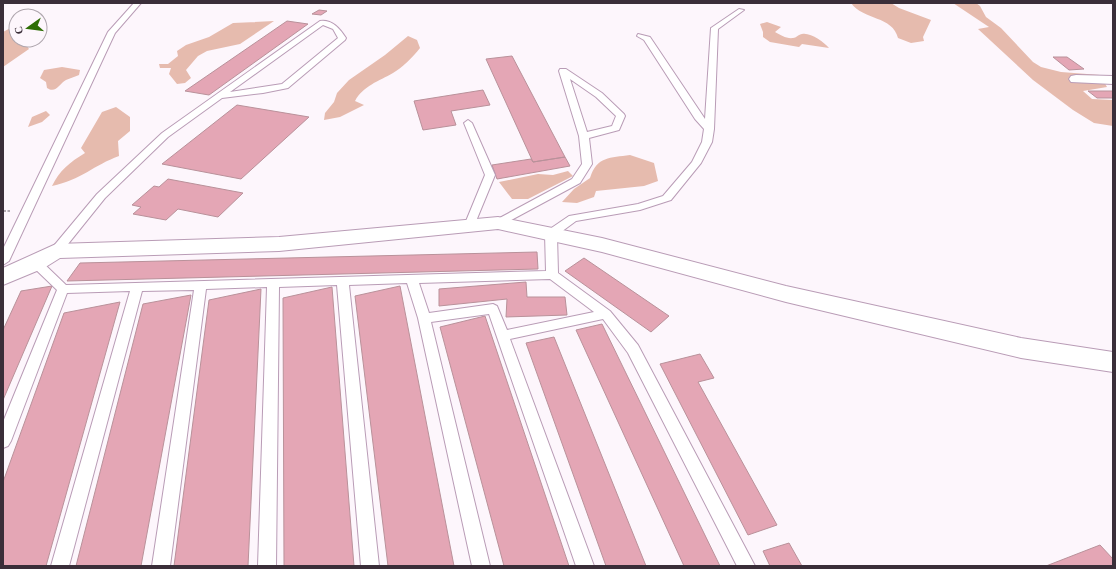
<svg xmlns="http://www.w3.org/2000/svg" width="1116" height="569" font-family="'Crimson Pro',serif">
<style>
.green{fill:#e6bbae}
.building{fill:#e4a6b5;stroke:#b9919a}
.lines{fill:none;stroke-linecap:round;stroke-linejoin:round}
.service-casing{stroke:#b99cb6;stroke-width:2}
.minor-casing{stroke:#b99cb6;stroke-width:2}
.path{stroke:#b1a9b0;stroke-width:2;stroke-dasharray:3 1.5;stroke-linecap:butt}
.service{fill:#fff;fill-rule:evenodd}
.minor{fill:#fff;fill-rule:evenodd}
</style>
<rect width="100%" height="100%" fill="#fdf6fc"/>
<path class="green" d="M 851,3 L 891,3 L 899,8 L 931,20 L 923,37 L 924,41 L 911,43 L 898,38 C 893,16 863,20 851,3 Z
M 953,3 L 976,3 L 980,6 L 986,17 L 1001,28 L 1033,62 L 1041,67 L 1061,72 L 1100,75 L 1107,87 L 1083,91 L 1092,99 L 1113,100 L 1113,126 L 1094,123 L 1073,110 L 1033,80 L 978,29 L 989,27 Z
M 274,21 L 240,44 L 207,51 L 198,56 L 186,70 L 191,78 L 185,83 L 177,84 L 169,74 L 171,68 L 160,68 L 159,64 L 168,64 L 178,56 L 177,51 L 186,45 L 209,37 L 233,23 Z
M 767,22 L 781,27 L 775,32 C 780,35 787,39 793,38 C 796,38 799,34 802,34 C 810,32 824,42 829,48 L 802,44 L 799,47 L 770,42 L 763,37 L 763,32 L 760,24 Z
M 16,25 L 16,40 L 25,40 L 24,42 L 29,49 L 3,67 L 3,32 Z
M 408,36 L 417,40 L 420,48 C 413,57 402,68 393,73 C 379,81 363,86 355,101 L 364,105 L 340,117 L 324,120 L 325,113 L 334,102 L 337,93 L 349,80 L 385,55 Z
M 62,67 L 80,70 L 79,75 C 75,77 70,78 66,80 C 59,84 56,94 47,88 L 46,82 L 40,78 L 44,70 Z
M 116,107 L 130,117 L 130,131 L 118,141 L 119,156 C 94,165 81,180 52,186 C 59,171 70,162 85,153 L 81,148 L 102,112 Z
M 46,111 L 50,115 L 42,122 L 28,127 L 32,117 Z
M 630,155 L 654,163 L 658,181 L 644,186 L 596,191 L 594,197 L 577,203 L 562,202 L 574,189 L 590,178 C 597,156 610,158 630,155 Z
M 568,171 L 573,176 L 528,199 L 512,199 L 499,182 L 538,174 L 553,175 Z"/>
<path class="building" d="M 319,10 L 327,11 L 321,15 L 312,14 Z
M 287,21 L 308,24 L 209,95 L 185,91 Z
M 512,56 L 565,157 L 533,162 L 486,59 Z
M 1053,57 L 1067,57 L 1084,69 L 1069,70 Z
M 483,90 L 490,105 L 451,111 L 456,125 L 423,130 L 414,101 Z
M 1088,91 L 1113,91 L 1113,98 L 1097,98 Z
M 237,105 L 309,117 L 241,179 L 162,164 Z
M 565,157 L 570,166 L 497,179 L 492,165 L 531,159 L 533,162 Z
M 168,179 L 243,193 L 218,217 L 178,209 L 166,220 L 133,214 L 141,207 L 132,205 L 154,186 L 159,187 Z
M 537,252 L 538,269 L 67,281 L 80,263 Z
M 584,258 L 669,316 L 651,332 L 565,271 Z
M 526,282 L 527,297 L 565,297 L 567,315 L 506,317 L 507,299 L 439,306 L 439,289 Z
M 52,286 L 3,400 L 3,330 L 21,291 Z
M 400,286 L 454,566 L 388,566 L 355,296 Z
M 332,287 L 354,566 L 284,566 L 283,298 Z
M 261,289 L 248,566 L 174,566 L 209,300 Z
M 191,295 L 141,566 L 76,566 L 143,304 Z
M 120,302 L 46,566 L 3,566 L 3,482 L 64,313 Z
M 485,316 L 569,566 L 504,566 L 440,327 Z
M 602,324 L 720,566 L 684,566 L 576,330 Z
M 554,337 L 646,566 L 606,566 L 526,343 Z
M 700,354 L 714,378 L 698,382 L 777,525 L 748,535 L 660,364 Z
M 789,543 L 802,566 L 770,566 L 763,551 Z
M 1100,545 L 1113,559 L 1113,566 L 1046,566 Z"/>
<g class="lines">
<defs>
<path id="service" d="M 134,3 L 141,3 L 115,33 L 9,261 L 3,265 L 3,249 L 108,32 Z
M 739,9 L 744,10 L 718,29 L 714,129 L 712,142 L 701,163 L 671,200 L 640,210 L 576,221 L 557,235 L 558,273 L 610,311 L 638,345 L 755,566 L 737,566 L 628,353 L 603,319 L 510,339 L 594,566 L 576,566 L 489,314 L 431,322 L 490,566 L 472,566 L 418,318 L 407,283 L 349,285 L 379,566 L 361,566 L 337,285 L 279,287 L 276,566 L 258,566 L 267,287 L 206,289 L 170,566 L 152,566 L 194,290 L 142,291 L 69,566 L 51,566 L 130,291 L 67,293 L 11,441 L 8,446 L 3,448 L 3,422 L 57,290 L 32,266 L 30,263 L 32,260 L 40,260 L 66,285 L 546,271 L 545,234 L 547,231 L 569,216 L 638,204 L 663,196 L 692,162 L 702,142 L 704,129 L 695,119 L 644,40 L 637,36 L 638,34 L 650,37 L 705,119 L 711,28 ZM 550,279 L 594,312 L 507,330 L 497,306 L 493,304 L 429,313 L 419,283 Z
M 320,21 C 332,19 340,29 346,38 L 345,40 L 288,88 L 263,93 L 222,98 L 168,137 L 105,198 L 60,254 L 52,254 L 50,251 L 52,248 L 97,194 L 162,133 ZM 323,25 L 333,29 L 338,38 L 282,84 L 230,92 Z
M 560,69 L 566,69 L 602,93 L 624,114 L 625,116 L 619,130 L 589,138 L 592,164 L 580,183 L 502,225 L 494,225 L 493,223 L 494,221 L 572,179 L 582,164 L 579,136 L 559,71 ZM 570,79 L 596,97 L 616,116 L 612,126 L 587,132 Z
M 468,120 L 472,123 L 495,175 L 474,226 L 469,230 L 464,226 L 485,175 L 464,123 Z"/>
<path id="minor" d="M 1076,75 L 1113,76 L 1113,84 L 1071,82 L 1069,79 L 1071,76 Z
M 498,217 L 602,238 L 786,286 L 1021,338 L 1113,352 L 1113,372 L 1021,358 L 786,302 L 602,252 L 498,229 L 279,251 L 60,258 L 44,268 L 3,285 L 3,268 L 56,244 L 279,237 Z"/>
</defs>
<use href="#service" class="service-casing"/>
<use href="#minor" class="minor-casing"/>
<path class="path" d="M 3,211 L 10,211"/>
<use href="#service" class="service"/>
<use href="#minor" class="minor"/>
</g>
<rect width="1116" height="569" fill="none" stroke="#3a2e39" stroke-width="8"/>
<g transform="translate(28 28) rotate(256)"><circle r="19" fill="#fdf6fc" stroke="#afa6ae"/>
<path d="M0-3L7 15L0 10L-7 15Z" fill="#2e6e05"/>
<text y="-6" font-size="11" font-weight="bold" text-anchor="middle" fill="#3a2e39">С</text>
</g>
</svg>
